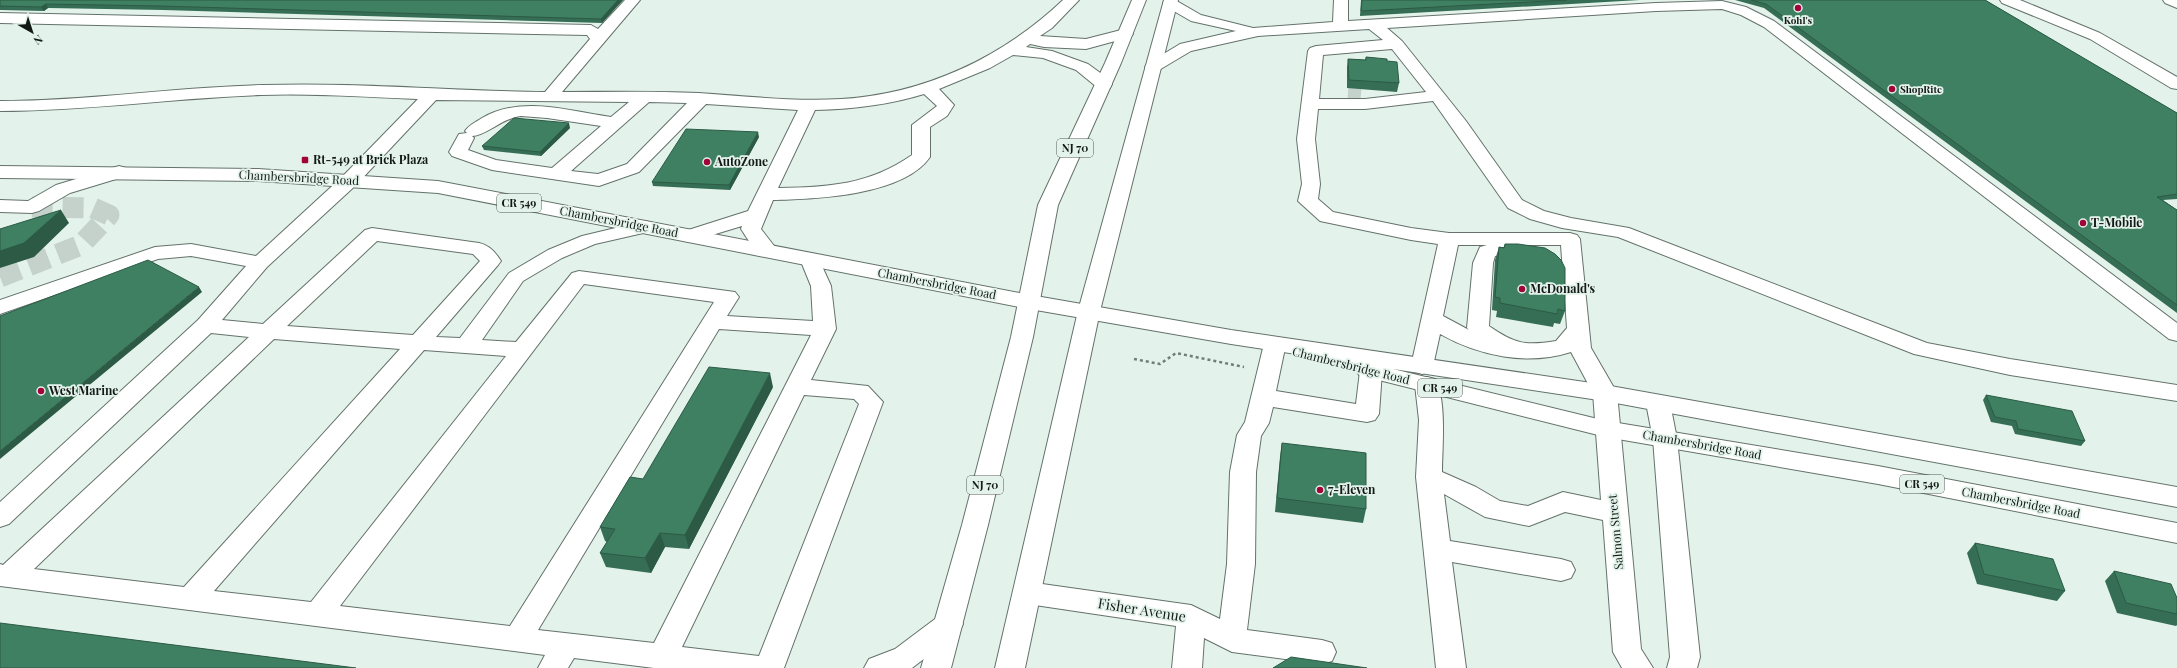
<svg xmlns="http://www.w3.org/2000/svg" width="2177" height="668" font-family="'Playfair Display',serif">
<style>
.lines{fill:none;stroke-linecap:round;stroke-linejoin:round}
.minor-tunnel-far1{stroke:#c4d2cb;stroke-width:16;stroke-dasharray:16 8;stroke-linecap:butt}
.minor-tunnel{stroke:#c4d2cb;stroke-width:21;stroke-dasharray:21 10;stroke-linecap:butt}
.minor-casing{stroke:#64726a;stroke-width:2}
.major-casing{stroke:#64726a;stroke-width:2}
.highway-casing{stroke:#64726a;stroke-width:2}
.path{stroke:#737d78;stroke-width:2.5;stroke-dasharray:3 3;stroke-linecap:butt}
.minor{fill:#fff;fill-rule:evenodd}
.major{fill:#fff;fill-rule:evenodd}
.highway{fill:#fff;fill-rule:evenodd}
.wall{fill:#366e55}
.shaded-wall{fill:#2c5a45}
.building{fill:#3f8063;stroke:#2c5a45}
.poi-dot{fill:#a20439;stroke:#e3f3eb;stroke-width:1.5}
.labels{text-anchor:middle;stroke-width:3.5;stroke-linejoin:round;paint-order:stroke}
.far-poi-label{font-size:10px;font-weight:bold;fill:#131916;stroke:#e3f3eb}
.shield{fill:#e3f3eb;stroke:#515a56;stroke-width:1}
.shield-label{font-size:11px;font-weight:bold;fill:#131916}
.poi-label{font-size:12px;font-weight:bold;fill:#131916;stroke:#e3f3eb;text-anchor:start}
.street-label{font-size:12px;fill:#131916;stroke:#e3f3eb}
.near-street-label{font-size:14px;fill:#131916;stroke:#e3f3eb}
</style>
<rect width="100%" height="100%" fill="#e3f3eb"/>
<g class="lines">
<path class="minor-tunnel-far1" d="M 1348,93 L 1361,94"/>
<path class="minor-tunnel" d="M 0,277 L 81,245 L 109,215 L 93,208 L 32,207"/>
<defs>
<path id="minor" d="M 625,0 L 640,0 L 562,92 C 608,92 653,91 699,93 C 746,96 794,102 841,99 C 925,94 1003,57 1063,0 L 1079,0 L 1052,28 L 1040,36 L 1086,39 L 1125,29 L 1130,31 L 1133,34 L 1130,37 L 1086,49 L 1044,47 L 1030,44 L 1026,47 L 1052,51 L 1088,64 L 1110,80 L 1112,84 L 1110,88 L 1098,88 L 1076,70 L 1043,58 L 1013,55 L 990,68 L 939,89 L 954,105 L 947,116 L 930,127 L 930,157 C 903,196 815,199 773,200 L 761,229 L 778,251 L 775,255 C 758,260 750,242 741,229 L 742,226 L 689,242 L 682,240 L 679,236 L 682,232 L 748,211 L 798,110 L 706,104 L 639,172 L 599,186 L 492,170 L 452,156 L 449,152 L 459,134 L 467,133 L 465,131 C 469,125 476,122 482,118 C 522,95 569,111 611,117 L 629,102 L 436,100 L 356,185 L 267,267 L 222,320 L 263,324 L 365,230 L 372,228 L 479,243 C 489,245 496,253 501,261 L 498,265 L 436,337 L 460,338 L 509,273 L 548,250 L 582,236 L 645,221 L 652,223 L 655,227 L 652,231 L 595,244 L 562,258 L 523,281 L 482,340 L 516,342 L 572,273 L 579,271 L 735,292 L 739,297 L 727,316 L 813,321 L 811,286 L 800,259 L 803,255 L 810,253 L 817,255 L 831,286 L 836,329 L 811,380 L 868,386 L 883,402 L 784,668 L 654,668 L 574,658 L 568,668 L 538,668 L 545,655 L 0,586 L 0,564 L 3,565 L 249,337 L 211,333 L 9,524 L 0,527 L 0,502 L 198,320 L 246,266 L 191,256 L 158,259 L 0,314 L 0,300 L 155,247 L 191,244 L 256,256 L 342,177 L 418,99 C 366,97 313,93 261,95 C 173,98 87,111 0,111 L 0,101 C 88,101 175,87 263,85 C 357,82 451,91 545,92 L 590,39 L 587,35 L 0,23 L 0,13 L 591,25 L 598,29 ZM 924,94 L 937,106 L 912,125 L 912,155 C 869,185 829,187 778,188 L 815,110 C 851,109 889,105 924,94 ZM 649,102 L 687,103 L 627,164 L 598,174 L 571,171 ZM 521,116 L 547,118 L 601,126 L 552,168 L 496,160 L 468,150 L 474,138 L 472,136 C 486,136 502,118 521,116 ZM 377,241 L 473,254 L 480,261 L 413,335 L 287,326 ZM 584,284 L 714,302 L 510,626 L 340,606 ZM 719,329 L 811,335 L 654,643 L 538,630 ZM 274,339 L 400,349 L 184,587 L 34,569 ZM 424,350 L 506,356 L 311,602 L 214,591 ZM 804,395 L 854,399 L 859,404 L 759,656 L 682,647 Z
M 1165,0 L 1175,0 L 1201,15 L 1253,28 L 1333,22 L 1334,0 L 1348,0 L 1348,21 L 1656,3 L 1722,1 L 1746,7 L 1774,21 L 2177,323 L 2177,341 L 2169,339 L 1764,27 L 1741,15 L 1722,9 L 1656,11 L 1387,28 L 1402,41 L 1466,121 L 1522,200 L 1544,211 L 1571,218 L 1629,228 L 1927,343 L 2010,359 L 2177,385 L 2177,401 L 2010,375 L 1914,354 L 1618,237 L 1562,228 L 1530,219 L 1508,208 L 1433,101 L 1365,109 L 1318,109 L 1315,139 L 1320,184 L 1318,199 L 1333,212 L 1411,228 L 1449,233 L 1570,233 L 1577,235 L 1580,239 L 1591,348 L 1617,393 L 1641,649 L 1653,668 L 1622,668 L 1613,652 L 1603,520 L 1565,512 L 1529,526 L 1485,517 L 1444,494 L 1450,541 L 1561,559 L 1571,562 L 1575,570 L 1571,578 L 1561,581 L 1452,562 L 1466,668 L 1436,668 L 1416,477 L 1419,420 L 1415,385 L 1419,379 L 1427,377 L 1435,379 C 1447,399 1442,449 1442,472 L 1476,487 L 1500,501 L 1528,506 L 1563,492 L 1601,500 L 1593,393 L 1571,352 C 1527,366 1479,356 1440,334 L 1433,366 L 1430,371 L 1422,374 L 1414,371 L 1411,366 L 1438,244 L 1411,240 L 1320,221 L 1298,201 L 1302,184 L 1297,139 L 1308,51 L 1310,48 L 1316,46 L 1383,40 L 1369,29 L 1258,36 L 1191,51 L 1159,70 L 1147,70 L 1145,67 L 1147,64 L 1180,44 L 1236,31 L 1191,21 L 1165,6 L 1163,3 ZM 1392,49 L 1426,92 L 1365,99 L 1319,99 L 1323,55 ZM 1458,245 L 1487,245 L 1480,247 L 1473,263 L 1467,328 L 1469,330 L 1443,316 ZM 1519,245 L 1561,245 L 1567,328 L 1556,341 C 1525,346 1515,344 1489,326 L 1493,263 L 1495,256 L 1519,253 L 1522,249 Z
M 2000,0 L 2020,0 L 2100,33 L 2177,77 L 2177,89 L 2171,88 L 2090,39 L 2002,3 Z
M 2163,0 L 2177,0 L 2177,8 L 2165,3 Z
M 119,166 L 126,168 L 128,172 L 126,176 L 70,193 L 39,211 L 32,213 L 0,212 L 0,200 L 28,201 L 56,185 Z
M 1274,341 L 1282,343 L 1285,348 L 1276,391 L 1356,404 L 1360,371 L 1363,366 L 1371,363 L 1379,366 L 1382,371 L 1379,414 L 1375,420 L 1367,422 L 1273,407 L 1269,423 L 1261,436 L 1256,472 L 1255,564 L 1247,630 L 1322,640 L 1332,643 L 1336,652 L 1332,661 L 1322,664 L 1232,652 L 1204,638 L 1202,668 L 1172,668 L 1176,626 L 1028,604 L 1018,601 L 1014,593 L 1018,585 L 1028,582 L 1191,605 L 1220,619 L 1227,564 L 1230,472 L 1237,435 L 1245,422 L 1263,348 L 1266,343 Z
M 1658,395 L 1666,397 L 1670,403 L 1677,439 L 1700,657 L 1697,668 L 1667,668 L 1670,657 L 1653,439 L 1646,403 L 1650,397 Z
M 949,612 L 959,616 L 963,624 L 959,632 L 912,668 L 864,668 L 869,659 L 895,649 L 939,616 Z"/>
<path id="major" d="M 0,166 L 258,169 L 438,181 L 1030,295 L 1231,330 L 1605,385 L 2177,487 L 2177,507 L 1605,401 L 1393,369 L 1606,421 L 1878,466 L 2177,523 L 2177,543 L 1878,484 L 1606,437 L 1359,375 L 1356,370 L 1361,364 L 1231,344 L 1030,309 L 438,193 L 258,181 L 0,178 Z"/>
<path id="highway" d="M 1132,0 L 1146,0 L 1121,63 L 1058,205 L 1033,337 L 988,525 L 951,668 L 921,668 L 962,525 L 1011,337 L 1038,205 L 1105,63 Z
M 1164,0 L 1178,0 L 1100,311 L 1025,668 L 995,668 L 1078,311 Z"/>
</defs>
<use href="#minor" class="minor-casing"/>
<use href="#major" class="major-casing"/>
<use href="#highway" class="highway-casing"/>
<path class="path" d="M 1134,359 L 1160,364 L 1176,353 L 1244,367"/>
<use href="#minor" class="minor"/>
<use href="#major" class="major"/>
<use href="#highway" class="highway"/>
</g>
<path class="wall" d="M 0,0 L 623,0 L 602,23 L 163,10 L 48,8 L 44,11 L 0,10 Z
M 1361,0 L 1640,0 L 1360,16 Z
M 1735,0 L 1985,0 L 2177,113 L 2177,199 L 2163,200 L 2177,210 L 2177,313 L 1764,8 Z
M 1366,57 L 1387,61 L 1399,83 L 1397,92 L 1347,88 L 1347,67 L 1348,59 L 1365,60 Z
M 570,128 L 541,156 L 484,150 L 482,146 Z
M 759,137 L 730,190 L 653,186 L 652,182 Z
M 1505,244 L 1565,311 L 1560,324 L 1554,323 L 1553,327 L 1496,317 L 1497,311 L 1492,310 L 1495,260 L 1499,247 L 1504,247 Z
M 773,387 L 689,549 L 665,547 L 651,573 L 606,567 L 600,553 L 607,542 L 605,541 L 600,527 L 643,479 Z
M 1986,395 L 2085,441 L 2081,446 L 2015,434 L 2012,426 L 1991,422 L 1983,400 Z
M 1282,443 L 1366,509 L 1363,523 L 1275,512 L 1280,457 Z
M 1975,543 L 2065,591 L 2057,601 L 1977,584 L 1967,553 Z
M 2114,571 L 2177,598 L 2177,625 L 2176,626 L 2117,613 L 2105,581 Z"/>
<path class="shaded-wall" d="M 618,0 L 623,0 L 602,23 L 601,19 Z
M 46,4 L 48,8 L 44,11 L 41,7 Z
M 569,123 L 570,128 L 541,156 L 540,152 Z
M 758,132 L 759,137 L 730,190 L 729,185 Z
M 61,210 L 69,223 L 34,257 L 0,268 L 0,251 Z
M 199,287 L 202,292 L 0,459 L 0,451 Z
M 770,373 L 773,387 L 689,549 L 685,535 Z
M 660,533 L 665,547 L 651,573 L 645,558 Z"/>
<path class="building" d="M 0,0 L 618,0 L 601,19 L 160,6 L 46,4 L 41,7 L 0,6 Z
M 1362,0 L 1567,0 L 1361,11 Z
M 1751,0 L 1985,0 L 2177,113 L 2177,194 L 2157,197 L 2177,210 L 2177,305 L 1766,4 Z
M 1366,57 L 1387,59 L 1387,61 L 1397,62 L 1399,83 L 1349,80 L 1348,59 L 1366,60 Z
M 514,118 L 569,123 L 540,152 L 482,146 Z
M 686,129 L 758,132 L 729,185 L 652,182 Z
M 61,210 L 24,243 L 0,251 L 0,229 Z
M 1505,244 L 1518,244 L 1545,248 L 1555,254 L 1561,260 L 1565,268 L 1565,311 L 1558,309 L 1557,314 L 1500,303 L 1500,298 L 1495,297 L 1499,247 L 1504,248 Z
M 148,260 L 199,287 L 0,451 L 0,316 Z
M 709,367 L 770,373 L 685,535 L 660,533 L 645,558 L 600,553 L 615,529 L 600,527 L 630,477 L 643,479 Z
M 1986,395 L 2072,411 L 2085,441 L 2018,429 L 2016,421 L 1995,417 Z
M 1282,443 L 1366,453 L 1366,509 L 1277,498 Z
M 1975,543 L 2053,559 L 2065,591 L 1984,574 Z
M 2114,571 L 2171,584 L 2177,598 L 2177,614 L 2126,603 Z
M 0,623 L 356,668 L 0,668 Z
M 1291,657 L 1367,668 L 1273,668 Z"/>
<g class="poi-dot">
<circle cx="1798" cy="8" r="4"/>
<circle cx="1892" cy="89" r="4"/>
<rect x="301" y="156" width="8" height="8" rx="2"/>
<circle cx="707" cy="162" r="4"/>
<circle cx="2083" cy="223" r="4"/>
<circle cx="1522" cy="289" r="4"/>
<circle cx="41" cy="391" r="4"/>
<circle cx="1320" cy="490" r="4"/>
</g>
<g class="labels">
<g class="far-poi-label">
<text x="1798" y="24">Kohl's</text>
<text x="1900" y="93" text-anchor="start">ShopRite</text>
</g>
<g class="shield">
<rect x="1057" y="139" width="36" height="18" rx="3"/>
<rect x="497" y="194" width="44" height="18" rx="3"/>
<rect x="1418" y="379" width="44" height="18" rx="3"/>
<rect x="1900" y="475" width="44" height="18" rx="3"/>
<rect x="967" y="476" width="36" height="18" rx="3"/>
</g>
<g class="shield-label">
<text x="1075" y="152">NJ 70</text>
<text x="519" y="207">CR 549</text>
<text x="1440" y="392">CR 549</text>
<text x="1922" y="488">CR 549</text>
<text x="985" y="489">NJ 70</text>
</g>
<g class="poi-label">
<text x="313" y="164">Rt-549 at Brick Plaza</text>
<text x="715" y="166">AutoZone</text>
<text x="2091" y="227">T-Mobile</text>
<text x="1530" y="293">McDonald's</text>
<text x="49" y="395">West Marine</text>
<text x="1328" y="494">7-Eleven</text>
</g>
<g class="street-label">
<text transform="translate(299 178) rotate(3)" y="4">Chambersbridge Road</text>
<text transform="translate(619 222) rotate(11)" y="4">Chambersbridge Road</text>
<text transform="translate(937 284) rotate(11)" y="4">Chambersbridge Road</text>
<text transform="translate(1351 366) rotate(14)" y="4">Chambersbridge Road</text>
<text transform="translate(1702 445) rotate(10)" y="4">Chambersbridge Road</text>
<text transform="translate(2021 503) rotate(11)" y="4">Chambersbridge Road</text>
<text transform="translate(1616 532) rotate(-95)" y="4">Salmon Street</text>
</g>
<g class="near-street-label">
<text transform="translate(1142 610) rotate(9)" y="5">Fisher Avenue</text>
</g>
</g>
<g transform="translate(32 32) rotate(141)" stroke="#e3f3eb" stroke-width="3" paint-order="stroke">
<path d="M0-3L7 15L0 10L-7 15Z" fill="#131916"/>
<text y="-6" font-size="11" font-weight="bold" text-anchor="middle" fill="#131916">N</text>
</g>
</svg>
